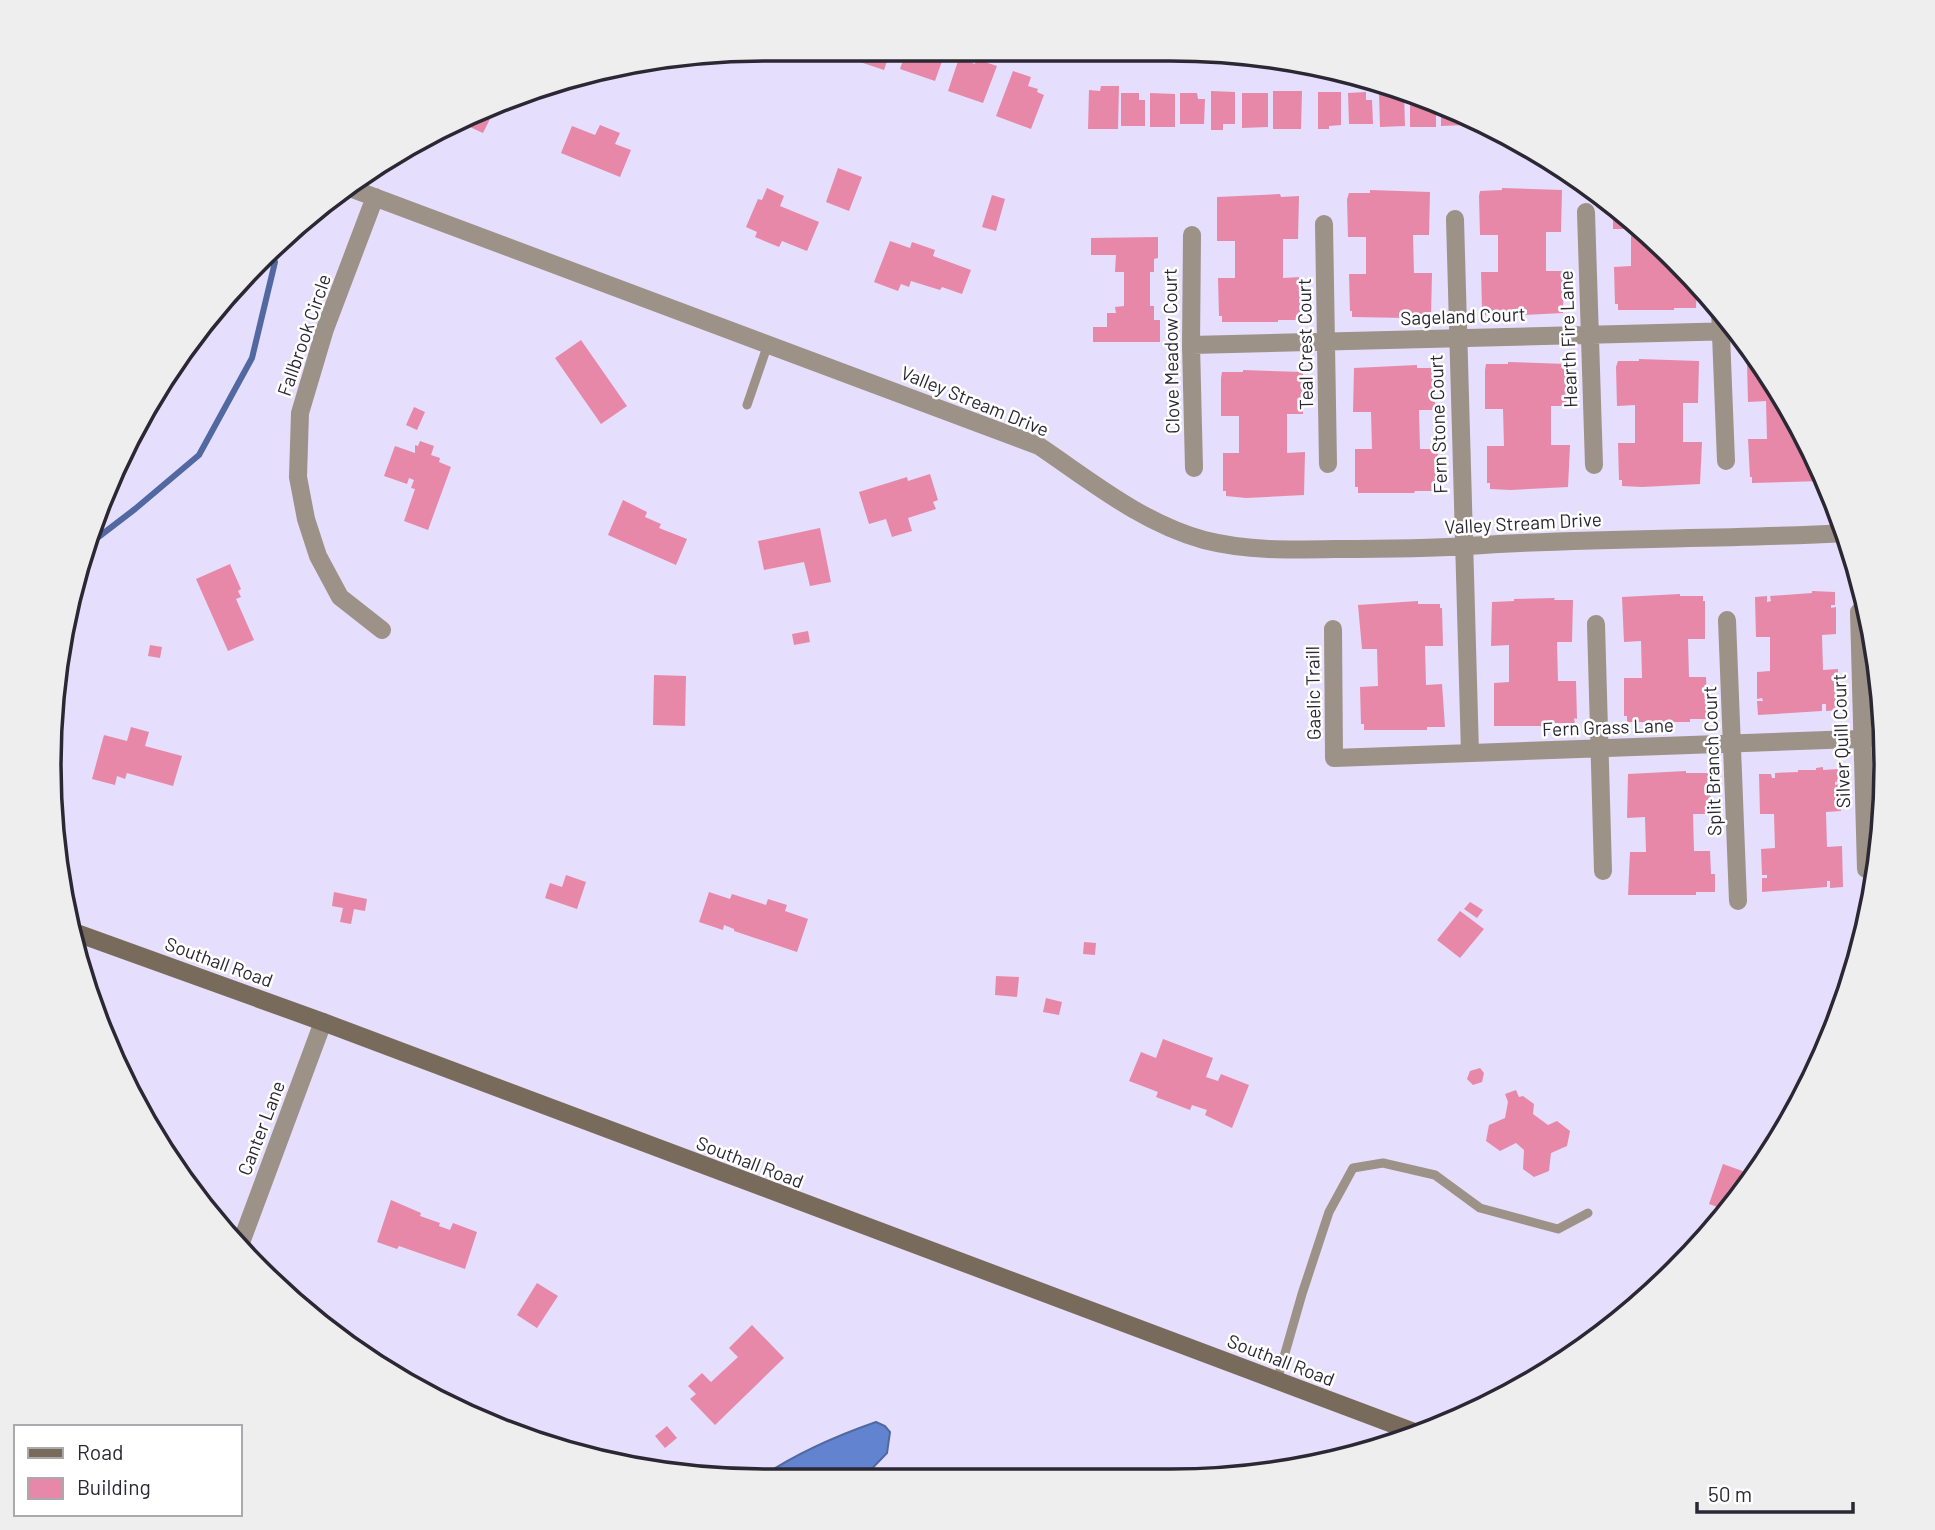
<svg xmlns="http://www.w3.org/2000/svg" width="1935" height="1530" font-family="Barlow,sans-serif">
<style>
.water{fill:#6284d0;stroke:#5268a1;stroke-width:2}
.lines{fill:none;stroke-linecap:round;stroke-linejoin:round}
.stream{stroke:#5268a1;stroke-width:6}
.building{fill:#e788a8}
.lane{stroke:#9c9287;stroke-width:9}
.street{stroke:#9c9287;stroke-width:18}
.secondary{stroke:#796b5c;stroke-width:18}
.labels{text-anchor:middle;stroke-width:5;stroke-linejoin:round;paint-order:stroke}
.street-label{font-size:19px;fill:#2b2833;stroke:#fff}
.rim{fill:none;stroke:#2b2833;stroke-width:3.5}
</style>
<rect width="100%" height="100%" fill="#e5defd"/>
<path class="water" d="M 876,1422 L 885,1426 L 890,1432 L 887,1453 L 860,1481 L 757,1480 C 794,1454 833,1437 876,1422 Z"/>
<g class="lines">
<path class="stream" d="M 88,545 L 135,509 L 199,455 L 252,358 L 275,262"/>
</g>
<path class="building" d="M 851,49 L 891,49 L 884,70 L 848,58 Z
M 907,49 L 946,50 L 935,81 L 900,69 Z
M 959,58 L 975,64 L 976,59 L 997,66 L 983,103 L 948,91 Z
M 1013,71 L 1031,77 L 1028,86 L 1038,89 L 1037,92 L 1044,95 L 1031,129 L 996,116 Z
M 1101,86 L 1119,86 L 1118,129 L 1088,129 L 1089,90 L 1100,91 Z
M 1211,91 L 1235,92 L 1235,124 L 1223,124 L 1223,130 L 1211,130 Z
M 1273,91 L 1302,91 L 1301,129 L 1273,129 Z
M 1318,92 L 1341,92 L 1341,125 L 1329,126 L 1329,129 L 1318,129 Z
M 1366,92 L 1366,100 L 1372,100 L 1373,124 L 1349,124 L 1348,93 Z
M 1121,93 L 1139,93 L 1139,100 L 1145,100 L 1145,126 L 1121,126 Z
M 1150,93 L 1175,94 L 1175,127 L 1150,127 Z
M 1180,93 L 1197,93 L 1198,99 L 1205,99 L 1204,124 L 1180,124 Z
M 1242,93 L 1268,93 L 1268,127 L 1242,128 Z
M 1379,93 L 1404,93 L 1405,126 L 1380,127 Z
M 1410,93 L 1436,103 L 1436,127 L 1410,127 Z
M 1441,105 L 1464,116 L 1465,125 L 1441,126 Z
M 495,109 L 483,133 L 461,123 L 475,117 Z
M 600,125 L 620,133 L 615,144 L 631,150 L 620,177 L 561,153 L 572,126 L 595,135 Z
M 838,168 L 862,177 L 849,211 L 826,202 Z
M 767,188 L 784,196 L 780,206 L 819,222 L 807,251 L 782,241 L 779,247 L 755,237 L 757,232 L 746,227 L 758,199 L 762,200 Z
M 1502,188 L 1562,190 L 1561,232 L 1546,232 L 1546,271 L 1564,271 L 1563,313 L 1505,316 L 1485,315 L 1484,309 L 1482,309 L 1481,272 L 1498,272 L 1498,235 L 1480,235 L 1479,196 L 1480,191 L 1502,190 Z
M 1370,190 L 1430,192 L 1429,235 L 1413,235 L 1414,273 L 1432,273 L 1431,316 L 1409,316 L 1409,318 L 1352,317 L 1352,311 L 1350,311 L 1349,274 L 1366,274 L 1366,237 L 1348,237 L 1347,199 L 1349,193 L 1370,193 Z
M 1280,194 L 1281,197 L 1299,196 L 1298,239 L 1283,239 L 1283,278 L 1301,277 L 1300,320 L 1278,320 L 1278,322 L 1222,322 L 1222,316 L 1219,316 L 1218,278 L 1235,278 L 1235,241 L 1217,241 L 1217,197 Z
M 992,195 L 1005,199 L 996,231 L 982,227 Z
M 1613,206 L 1642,226 L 1697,282 L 1696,308 L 1674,308 L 1674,310 L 1618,310 L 1618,304 L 1615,304 L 1614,267 L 1631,266 L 1631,229 L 1613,229 Z
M 1158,237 L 1158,258 L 1154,259 L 1154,272 L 1150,272 L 1150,306 L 1154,306 L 1154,320 L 1160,320 L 1160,342 L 1093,342 L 1093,327 L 1107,327 L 1107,313 L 1116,313 L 1115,307 L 1124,306 L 1124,272 L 1115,272 L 1116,255 L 1091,255 L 1091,238 Z
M 890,241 L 910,248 L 912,242 L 935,250 L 933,256 L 971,270 L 962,294 L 942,287 L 940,290 L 911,281 L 909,287 L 901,284 L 898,291 L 874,282 Z
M 581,340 L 627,406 L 601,424 L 555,358 Z
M 1639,359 L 1699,361 L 1698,403 L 1683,403 L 1683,442 L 1702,442 L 1700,484 L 1642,487 L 1622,486 L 1622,480 L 1619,480 L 1618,443 L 1635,443 L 1635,405 L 1617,406 L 1616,367 L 1618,361 L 1639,361 Z
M 1749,359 L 1755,359 L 1790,407 L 1823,481 L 1752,483 L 1752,477 L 1750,477 L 1748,439 L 1767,439 L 1766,401 L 1748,402 L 1747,363 Z
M 1508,362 L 1567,364 L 1566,406 L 1551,406 L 1551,445 L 1570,445 L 1568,487 L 1510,490 L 1490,489 L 1490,483 L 1487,483 L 1487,446 L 1504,446 L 1503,409 L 1485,409 L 1485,370 L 1486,364 L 1508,364 Z
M 1417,365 L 1417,368 L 1435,368 L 1435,410 L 1419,410 L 1420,449 L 1438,449 L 1437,491 L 1415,491 L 1414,493 L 1358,493 L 1358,487 L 1355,487 L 1355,449 L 1372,449 L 1371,412 L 1353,412 L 1354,368 Z
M 1243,370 L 1303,372 L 1303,414 L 1287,414 L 1287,453 L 1305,452 L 1304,495 L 1246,498 L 1226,496 L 1226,491 L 1223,491 L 1223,453 L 1239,453 L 1239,416 L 1221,416 L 1221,378 L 1222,372 L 1243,372 Z
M 414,407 L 425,412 L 417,430 L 406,425 Z
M 420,441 L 434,446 L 431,455 L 440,458 L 439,462 L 451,467 L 428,530 L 404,521 L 415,489 L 411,488 L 414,480 L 409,478 L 407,484 L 384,476 L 395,446 L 415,453 L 415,445 L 418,446 Z
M 930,474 L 938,500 L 933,502 L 936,509 L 908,518 L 912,531 L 892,537 L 886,519 L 869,524 L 859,492 L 907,477 L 908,481 Z
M 623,500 L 647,512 L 645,517 L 661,524 L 659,528 L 687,539 L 676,565 L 608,535 Z
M 820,528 L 831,582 L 810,586 L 804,562 L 764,570 L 758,541 Z
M 230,564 L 241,589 L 238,591 L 241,597 L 236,599 L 254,640 L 228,651 L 196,579 Z
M 1812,591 L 1835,592 L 1835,605 L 1831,605 L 1831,608 L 1836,607 L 1836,634 L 1822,635 L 1823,670 L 1838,669 L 1839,710 L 1826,711 L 1826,704 L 1822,704 L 1822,711 L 1758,715 L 1757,701 L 1763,701 L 1762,698 L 1757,699 L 1757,672 L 1770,671 L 1770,637 L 1756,637 L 1755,597 L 1767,596 L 1767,602 L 1771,601 L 1770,596 L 1812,593 Z
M 1680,594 L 1680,596 L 1703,596 L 1703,601 L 1705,601 L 1705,639 L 1688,639 L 1689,677 L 1706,677 L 1708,719 L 1690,719 L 1690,722 L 1627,722 L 1627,716 L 1624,716 L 1624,678 L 1642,678 L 1641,641 L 1624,642 L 1622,597 Z
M 1555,598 L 1554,600 L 1573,600 L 1572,642 L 1557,642 L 1558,681 L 1576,681 L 1577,719 L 1574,718 L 1575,723 L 1553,723 L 1553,726 L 1494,726 L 1494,683 L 1509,682 L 1509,645 L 1491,646 L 1492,602 L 1514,601 L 1514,599 Z
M 1418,601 L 1418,604 L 1440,604 L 1440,608 L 1442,608 L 1443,646 L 1425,646 L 1426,685 L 1442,684 L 1445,727 L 1427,727 L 1427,730 L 1364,730 L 1364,724 L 1361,724 L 1360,687 L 1378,686 L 1377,649 L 1362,649 L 1358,605 Z
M 808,631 L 810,642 L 794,645 L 792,634 Z
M 150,645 L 162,647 L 160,658 L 148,656 Z
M 654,675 L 686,676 L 685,726 L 653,725 Z
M 131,727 L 149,732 L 145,746 L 182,756 L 173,786 L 127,773 L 125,779 L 117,776 L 115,785 L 92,779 L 104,735 L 127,741 Z
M 1823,767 L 1823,770 L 1839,769 L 1840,781 L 1835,782 L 1835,785 L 1840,784 L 1841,811 L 1826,812 L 1827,847 L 1842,846 L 1843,887 L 1830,888 L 1830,881 L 1827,881 L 1827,887 L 1762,892 L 1762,878 L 1767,878 L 1767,875 L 1762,875 L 1761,849 L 1775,848 L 1774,814 L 1760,814 L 1759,774 L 1771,774 L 1772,778 L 1775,778 L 1775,773 L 1798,772 L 1798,770 L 1816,770 L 1816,768 Z
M 1686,771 L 1686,773 L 1708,773 L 1708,776 L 1710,776 L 1711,814 L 1693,814 L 1694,851 L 1710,851 L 1711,874 L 1715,874 L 1715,892 L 1696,892 L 1696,895 L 1628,895 L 1630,852 L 1646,852 L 1645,817 L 1627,818 L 1628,774 Z
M 566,875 L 586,882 L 577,909 L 545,898 L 550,883 L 562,887 Z
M 334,892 L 367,899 L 365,911 L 354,909 L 351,924 L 340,922 L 343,908 L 332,906 Z
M 709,892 L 730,899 L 732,894 L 766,905 L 768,899 L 787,905 L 785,911 L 808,919 L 797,952 L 734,931 L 734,929 L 724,925 L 723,930 L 699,922 Z
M 1470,902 L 1483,910 L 1477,918 L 1464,909 Z
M 1460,911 L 1484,929 L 1460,958 L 1437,940 Z
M 1084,942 L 1096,943 L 1095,955 L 1083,954 Z
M 996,976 L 1019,977 L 1017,997 L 995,995 Z
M 1046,998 L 1062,1002 L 1059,1015 L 1043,1012 Z
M 1163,1039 L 1213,1058 L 1206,1077 L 1218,1081 L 1221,1074 L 1249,1085 L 1232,1128 L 1205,1115 L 1207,1110 L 1192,1105 L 1190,1110 L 1156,1097 L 1158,1092 L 1129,1081 L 1141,1052 L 1156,1058 Z
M 1480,1068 L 1484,1073 L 1482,1082 L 1473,1085 L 1467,1079 L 1470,1071 Z
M 1516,1090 L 1519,1097 L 1523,1096 L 1534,1104 L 1533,1114 L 1548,1125 L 1557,1121 L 1570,1131 L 1567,1146 L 1551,1153 L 1549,1171 L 1534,1177 L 1523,1169 L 1524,1150 L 1516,1143 L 1500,1151 L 1486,1141 L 1489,1125 L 1505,1118 L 1508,1102 L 1505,1094 Z
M 1723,1164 L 1748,1173 L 1746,1179 L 1750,1181 L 1729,1211 L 1709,1204 Z
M 391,1200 L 421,1213 L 420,1216 L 440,1223 L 439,1226 L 450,1230 L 453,1223 L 477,1232 L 465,1269 L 399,1246 L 397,1249 L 377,1242 Z
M 537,1283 L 558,1296 L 537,1328 L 517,1315 Z
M 752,1325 L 784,1358 L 715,1425 L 690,1399 L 696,1394 L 688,1386 L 702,1373 L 711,1382 L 738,1357 L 729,1348 Z
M 667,1426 L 677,1438 L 665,1448 L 655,1436 Z"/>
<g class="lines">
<path class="lane" d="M 747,405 L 768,344
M 1277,1381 L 1302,1294 L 1329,1212 L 1353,1168 L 1383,1163 L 1435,1175 L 1480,1208 L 1558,1229 L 1588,1213"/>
<path class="street" d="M 350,188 L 1039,446 C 1091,481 1142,523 1204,540 C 1247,551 1290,550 1335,549 C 1379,549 1423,549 1467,546 C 1593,537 1720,540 1847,533
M 375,197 L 325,329 L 300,413 L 298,477 L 306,519 L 318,556 L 340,597 L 382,630
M 1586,212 L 1594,465
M 1455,219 L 1470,753
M 1324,224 L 1328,464
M 1192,235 L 1191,345 L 1194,468
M 1720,309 L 1726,461
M 1191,345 L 1736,331
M 1859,612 L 1866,869
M 1727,620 L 1738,901
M 1596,624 L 1603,871
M 1333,629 L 1334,758 L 1882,738
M 239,1248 L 323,1022"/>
<path class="secondary" d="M 71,931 L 323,1022 L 1414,1432"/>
</g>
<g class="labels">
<g class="street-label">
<text transform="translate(1463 316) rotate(-2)" y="7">Sageland Court</text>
<text transform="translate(304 335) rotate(-71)" y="7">Fallbrook Circle</text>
<text transform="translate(1568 339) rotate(-92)" y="7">Hearth Fire Lane</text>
<text transform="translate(1305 344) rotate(-91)" y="7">Teal Crest Court</text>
<text transform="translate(1171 351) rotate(-91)" y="7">Clove Meadow Court</text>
<text transform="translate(975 401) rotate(22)" y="7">Valley Stream Drive</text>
<text transform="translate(1438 424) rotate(-92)" y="7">Fern Stone Court</text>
<text transform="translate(1523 523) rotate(-3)" y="7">Valley Stream Drive</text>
<text transform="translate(1313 693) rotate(-91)" y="7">Gaelic Traill</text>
<text transform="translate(1608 727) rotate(-2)" y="7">Fern Grass Lane</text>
<text transform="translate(1841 741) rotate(-92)" y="7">Silver Quill Court</text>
<text transform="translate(1712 761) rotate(-92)" y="7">Split Branch Court</text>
<text transform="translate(219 962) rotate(20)" y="7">Southall Road</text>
<text transform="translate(261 1128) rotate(-69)" y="7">Canter Lane</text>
<text transform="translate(750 1162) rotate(21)" y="7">Southall Road</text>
<text transform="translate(1281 1360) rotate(21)" y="7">Southall Road</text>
</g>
</g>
<path d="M0 0H1935V1530H0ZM765 61H1170A704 704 0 0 1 1874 765V765A704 704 0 0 1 1170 1469H765A704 704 0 0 1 61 765V765A704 704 0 0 1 765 61Z" fill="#eeeeef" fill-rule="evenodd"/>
<path class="rim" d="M765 61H1170A704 704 0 0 1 1874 765V765A704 704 0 0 1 1170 1469H765A704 704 0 0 1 61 765V765A704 704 0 0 1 765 61Z"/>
<rect x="14" y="1425" width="228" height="91" fill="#ffffff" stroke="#aaa9ad" stroke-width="2"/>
<rect x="28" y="1448" width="35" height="10" fill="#796b5c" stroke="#aaa9ad" stroke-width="2"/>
<text x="77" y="1460" font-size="21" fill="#2b2833">Road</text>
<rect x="28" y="1478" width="35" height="21" fill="#e788a8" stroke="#aaa9ad" stroke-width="2"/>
<text x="77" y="1495" font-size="21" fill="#2b2833">Building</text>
<path d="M1697 1502v10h156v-10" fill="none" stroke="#2b2833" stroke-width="3.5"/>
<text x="1708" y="1502" font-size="21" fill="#2b2833" stroke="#ffffff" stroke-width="5" paint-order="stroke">50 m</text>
</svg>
